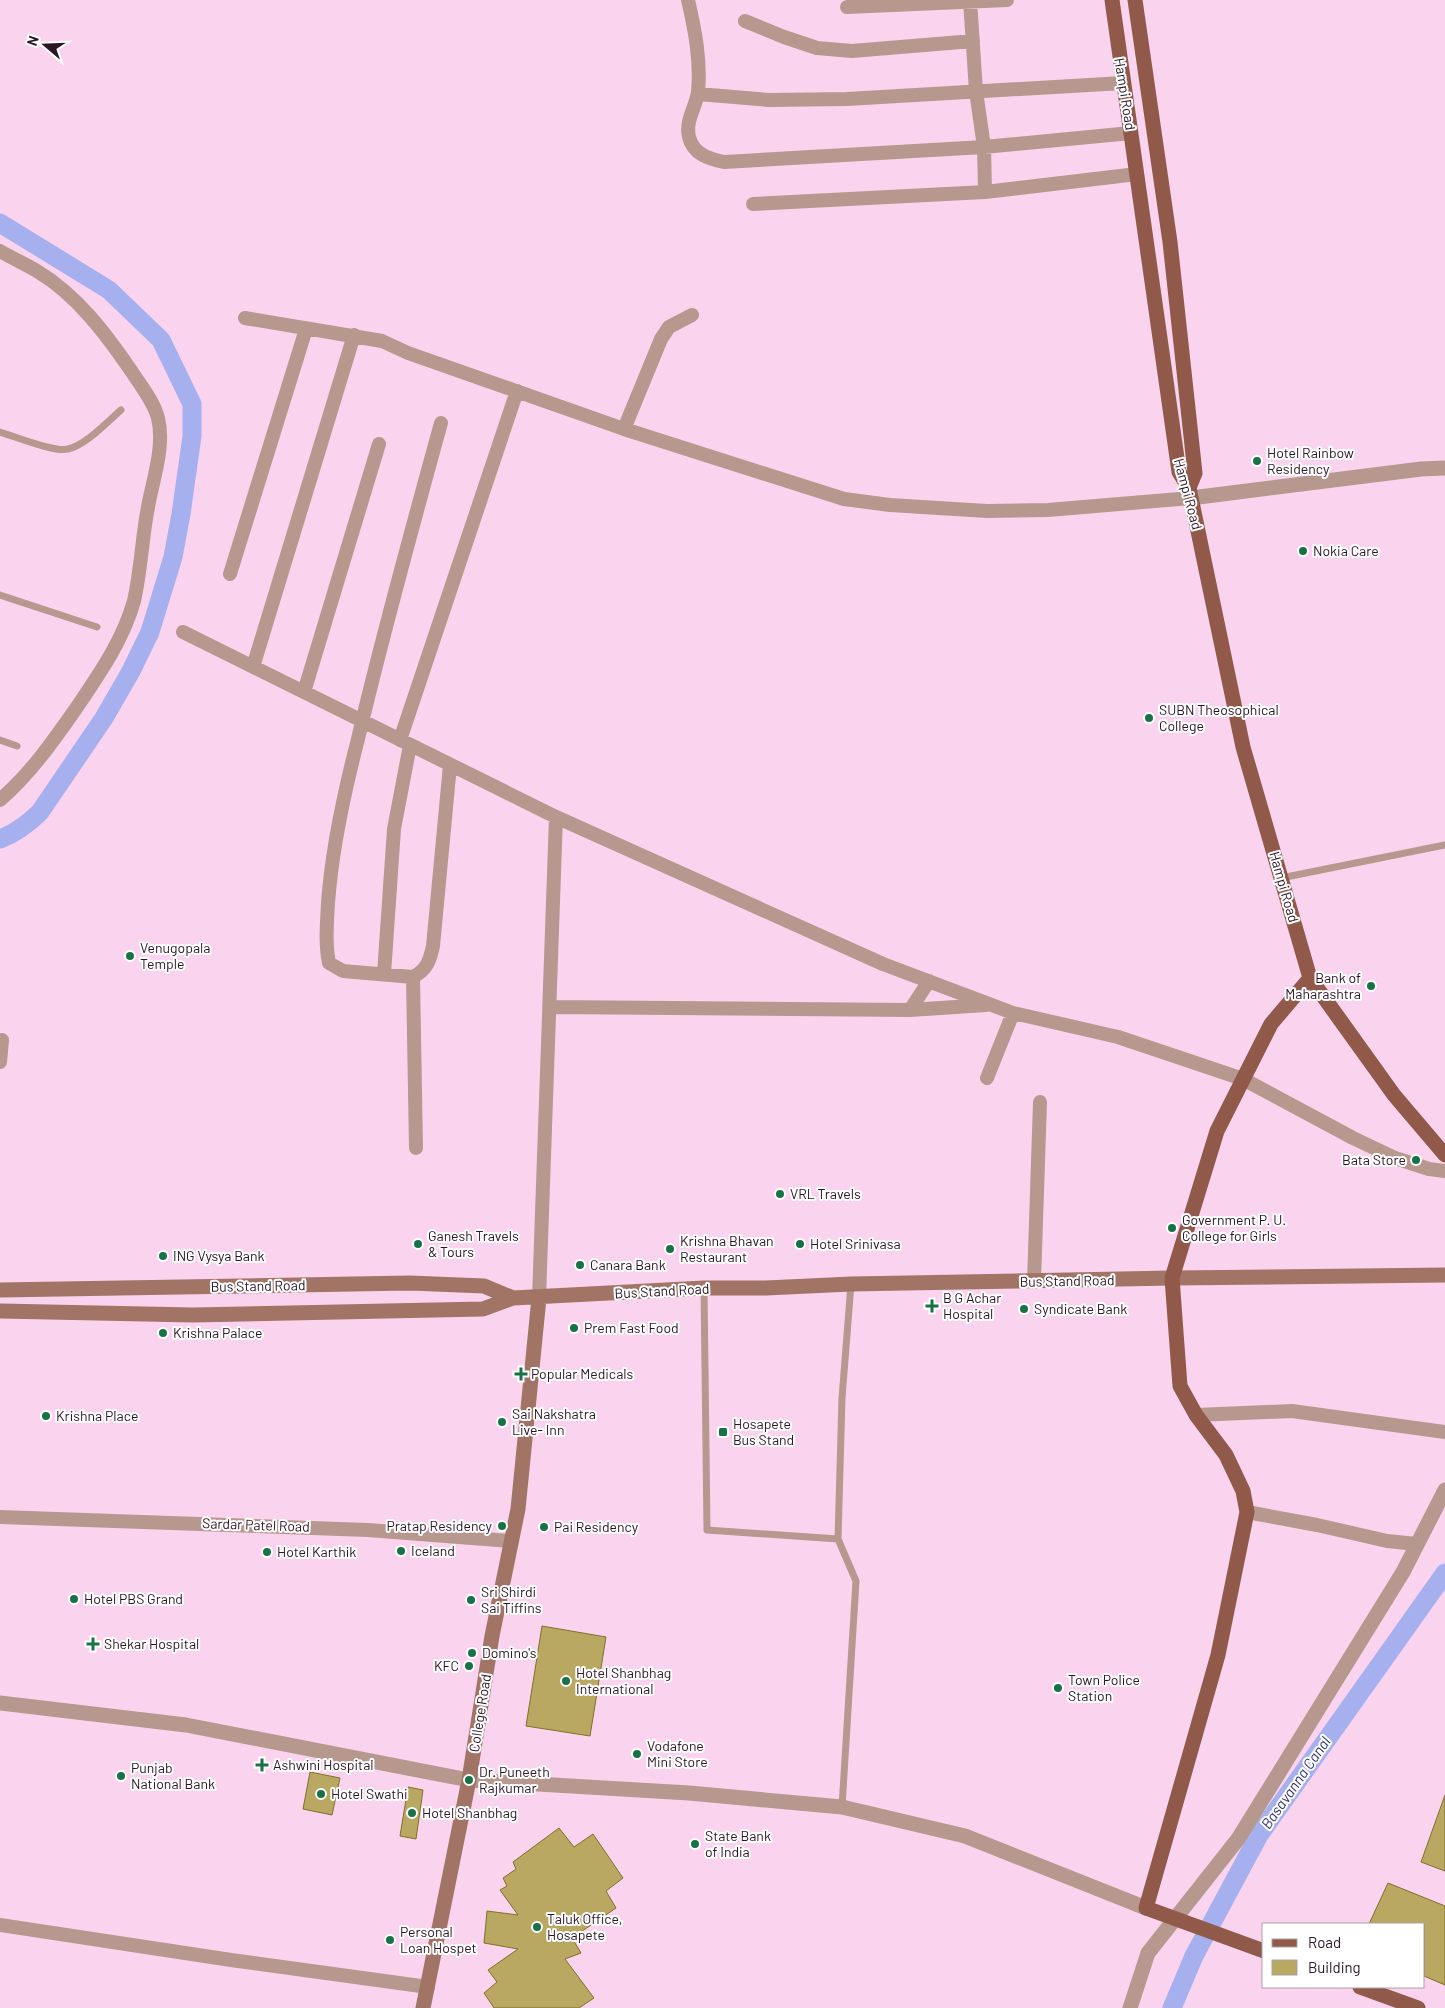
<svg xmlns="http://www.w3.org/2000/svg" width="1445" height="2008" font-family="Barlow,sans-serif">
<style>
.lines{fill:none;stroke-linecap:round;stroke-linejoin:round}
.canal{stroke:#a6b0ef;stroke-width:19}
.building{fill:#b8a861;stroke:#807028}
.service{stroke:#b7988e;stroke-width:7}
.minor{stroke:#b7988e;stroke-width:14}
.tertiary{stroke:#b7988e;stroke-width:15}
.secondary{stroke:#a17466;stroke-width:15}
.primary{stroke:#90594a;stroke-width:15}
.poi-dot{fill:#177247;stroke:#fff;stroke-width:2}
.labels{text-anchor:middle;stroke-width:4;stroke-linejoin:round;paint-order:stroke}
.street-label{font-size:14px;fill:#2c1526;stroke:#fff}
.poi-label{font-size:14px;fill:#2c1526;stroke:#fff;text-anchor:start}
.water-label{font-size:15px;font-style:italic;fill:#30337b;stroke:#fff}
</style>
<rect width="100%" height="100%" fill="#fad4ef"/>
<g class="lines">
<path class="canal" d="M 0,223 L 109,290 L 161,340 L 192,404 L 192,436 L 181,514 L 173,557 L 150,632 L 131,671 L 104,718 L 40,812 C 28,824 16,833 0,839
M 1172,2008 L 1194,1956 L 1259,1835 L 1445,1573"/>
</g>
<path class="building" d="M 542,1626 L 606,1637 L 590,1736 L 526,1726 Z
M 310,1772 L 340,1778 L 332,1815 L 303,1809 Z
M 408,1787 L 423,1790 L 416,1839 L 400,1836 Z
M 1445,1795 L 1445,1871 L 1421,1862 Z
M 559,1828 L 574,1847 L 593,1834 L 623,1878 L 606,1891 L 616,1908 L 572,1938 L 581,1953 L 565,1959 L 594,1998 L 579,2008 L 494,2008 L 484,1993 L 497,1982 L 488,1970 L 518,1949 L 484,1943 L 487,1911 L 518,1915 L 500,1890 L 507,1886 L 503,1878 L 516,1869 L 513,1862 Z
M 1388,1883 L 1445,1906 L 1445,1985 L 1424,1976 L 1424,1924 L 1369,1924 Z"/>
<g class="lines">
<path class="service" d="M 0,432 C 14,436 55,453 68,449 C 86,445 107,422 121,410
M 0,595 L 97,627
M 0,740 L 17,746
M 1281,878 L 1445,845
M 704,1288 L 707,1530 L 838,1539 L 842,1398 L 851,1284
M 838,1539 L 856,1581 L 842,1807"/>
<path class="minor" d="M 688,0 C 695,30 701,61 698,92 C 696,107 685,121 689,137 C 693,154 709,159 724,162 L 984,147 L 1131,133
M 970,0 L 976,91 L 984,147 L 985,192
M 847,7 L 1007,0
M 745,21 L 784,37 L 817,48 L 852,51 L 973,41
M 698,94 L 769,100 L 847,99 L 1123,83
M 753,204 L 985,192 L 1137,174
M 0,251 C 12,258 25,264 37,271 C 77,295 106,334 132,372 C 141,386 154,402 158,418 C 165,446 153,479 148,507 C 142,538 141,570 134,601 C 123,640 100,673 77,707 C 54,740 31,773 0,800
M 245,318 L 382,341 L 408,353 L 624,429 L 844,499 L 890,505 L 987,511 L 1048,510 L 1191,498
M 441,423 C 412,528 383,633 358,739 C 344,793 332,847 328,903 C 327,923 325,944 329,963 L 343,971 L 413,977 C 427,970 430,960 433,946 L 450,765
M 624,429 L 661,339 L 669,327 L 692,315
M 230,574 L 306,329
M 183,632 L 556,817 L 883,964 L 1013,1013 L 1118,1037 L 1243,1079 L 1353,1138 L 1395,1158 L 1429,1169 L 1445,1171
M 253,667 L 354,335
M 304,692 L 379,444
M 400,740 L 517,391
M 384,974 L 394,829 L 410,745
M 413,977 L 416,1148
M 550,1007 L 910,1010 L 986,1005
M 910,1010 L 929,981
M 0,1062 L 2,1040
M 987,1078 L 1013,1013
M 1034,1282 L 1040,1102
M 539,1298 L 556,817
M 1196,1415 L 1292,1411 L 1445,1432
M 1247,1512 L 1317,1525 L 1387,1541 L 1417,1544
M 0,1517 L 368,1530 L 511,1541
M 0,1925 L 231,1960 L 428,1987"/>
<path class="tertiary" d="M 1191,498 L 1421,469 L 1445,468
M 0,1703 L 186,1725 L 469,1780 L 689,1793 L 842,1807 L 965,1836 L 1146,1908
M 1130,2008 L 1148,1953 L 1238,1839 L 1403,1572 L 1445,1490"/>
<path class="secondary" d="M 0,1290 L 410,1283 L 484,1286 L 513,1298
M 0,1311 L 193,1315 L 483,1309 L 513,1298 L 704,1288 L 766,1288 L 851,1284 L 1172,1278 L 1445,1275
M 423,2008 L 469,1780 L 492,1636 L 518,1509 L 539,1298"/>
<path class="primary" d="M 1112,0 L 1179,472 L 1189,488 L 1243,747 L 1310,978 L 1394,1095 L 1445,1155
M 1135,0 L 1170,242 L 1195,473 L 1189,488
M 1264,1951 L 1146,1908 L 1218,1655 L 1247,1512 L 1243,1491 L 1226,1455 L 1196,1415 L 1180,1386 L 1172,1278 L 1217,1131 L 1271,1024 L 1310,978
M 1360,1987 L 1418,2008"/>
</g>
<g class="poi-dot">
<circle cx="1257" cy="461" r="5"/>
<circle cx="1303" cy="551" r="5"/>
<circle cx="1149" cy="718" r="5"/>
<circle cx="130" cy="956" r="5"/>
<circle cx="1371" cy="986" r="5"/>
<circle cx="1416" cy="1160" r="5"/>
<circle cx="780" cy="1194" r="5"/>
<circle cx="1172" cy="1228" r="5"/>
<circle cx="418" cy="1244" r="5"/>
<circle cx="800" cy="1244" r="5"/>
<circle cx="670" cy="1249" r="5"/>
<circle cx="163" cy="1256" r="5"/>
<circle cx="580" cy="1265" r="5"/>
<path d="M929.5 1298.5h5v5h5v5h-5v5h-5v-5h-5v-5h5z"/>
<circle cx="1024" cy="1309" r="5"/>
<circle cx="574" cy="1328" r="5"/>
<circle cx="163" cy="1333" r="5"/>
<path d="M518.5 1366.5h5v5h5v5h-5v5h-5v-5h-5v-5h5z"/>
<circle cx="46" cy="1416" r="5"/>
<circle cx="502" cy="1422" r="5"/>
<rect x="718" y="1427" width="10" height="10" rx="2.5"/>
<circle cx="502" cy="1526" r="5"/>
<circle cx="544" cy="1527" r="5"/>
<circle cx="401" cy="1551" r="5"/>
<circle cx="267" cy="1552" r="5"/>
<circle cx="74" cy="1599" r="5"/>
<circle cx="471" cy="1600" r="5"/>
<path d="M90.5 1636.5h5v5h5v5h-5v5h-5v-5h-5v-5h5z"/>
<circle cx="472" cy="1653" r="5"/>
<circle cx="469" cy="1666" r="5"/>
<circle cx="566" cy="1681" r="5"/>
<circle cx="1058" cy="1688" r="5"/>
<circle cx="637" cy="1754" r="5"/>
<path d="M259.5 1757.5h5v5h5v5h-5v5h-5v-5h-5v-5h5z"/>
<circle cx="121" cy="1776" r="5"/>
<circle cx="469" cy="1780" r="5"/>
<circle cx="321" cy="1794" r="5"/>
<circle cx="412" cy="1813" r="5"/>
<circle cx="695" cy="1844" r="5"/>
<circle cx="537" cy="1927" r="5"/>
<circle cx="390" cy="1940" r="5"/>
</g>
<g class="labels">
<g class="street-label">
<text transform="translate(1125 94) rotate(81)" y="5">Hampi Road</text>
<text transform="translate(1188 494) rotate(75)" y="5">Hampi Road</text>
<text transform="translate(1284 887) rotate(74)" y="5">Hampi Road</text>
<text transform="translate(1067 1281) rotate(-1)" y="5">Bus Stand Road</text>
<text transform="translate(258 1286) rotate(-1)" y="5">Bus Stand Road</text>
<text transform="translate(662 1291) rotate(-3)" y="5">Bus Stand Road</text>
<text transform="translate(256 1525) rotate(2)" y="5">Sardar Patel Road</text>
<text transform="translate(480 1713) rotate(-81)" y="5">College Road</text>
</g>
<g class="poi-label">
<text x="1267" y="458">Hotel Rainbow<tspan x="1267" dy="16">Residency</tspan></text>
<text x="1313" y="556">Nokia Care</text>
<text x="1159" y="715">SUBN Theosophical<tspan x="1159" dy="16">College</tspan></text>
<text x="140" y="953">Venugopala<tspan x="140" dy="16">Temple</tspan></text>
<text x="1361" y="983" text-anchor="end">Bank of<tspan x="1361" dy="16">Maharashtra</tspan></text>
<text x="1406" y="1165" text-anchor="end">Bata Store</text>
<text x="790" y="1199">VRL Travels</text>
<text x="1182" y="1225">Government P. U.<tspan x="1182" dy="16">College for Girls</tspan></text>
<text x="428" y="1241">Ganesh Travels<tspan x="428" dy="16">&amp; Tours</tspan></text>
<text x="680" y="1246">Krishna Bhavan<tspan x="680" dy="16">Restaurant</tspan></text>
<text x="810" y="1249">Hotel Srinivasa</text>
<text x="173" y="1261">ING Vysya Bank</text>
<text x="590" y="1270">Canara Bank</text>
<text x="943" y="1303">B G Achar<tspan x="943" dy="16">Hospital</tspan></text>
<text x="1034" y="1314">Syndicate Bank</text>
<text x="584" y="1333">Prem Fast Food</text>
<text x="173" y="1338">Krishna Palace</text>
<text x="531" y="1379">Popular Medicals</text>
<text x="512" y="1419">Sai Nakshatra<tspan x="512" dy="16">Live- Inn</tspan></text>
<text x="56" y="1421">Krishna Place</text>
<text x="733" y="1429">Hosapete<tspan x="733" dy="16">Bus Stand</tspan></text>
<text x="492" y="1531" text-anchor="end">Pratap Residency</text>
<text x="554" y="1532">Pai Residency</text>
<text x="411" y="1556">Iceland</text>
<text x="277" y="1557">Hotel Karthik</text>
<text x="481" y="1597">Sri Shirdi<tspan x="481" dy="16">Sai Tiffins</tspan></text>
<text x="84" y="1604">Hotel PBS Grand</text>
<text x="104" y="1649">Shekar Hospital</text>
<text x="482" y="1658">Domino's</text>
<text x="459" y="1671" text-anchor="end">KFC</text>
<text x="576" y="1678">Hotel Shanbhag<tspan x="576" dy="16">International</tspan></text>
<text x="1068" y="1685">Town Police<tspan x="1068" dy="16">Station</tspan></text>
<text x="647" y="1751">Vodafone<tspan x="647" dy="16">Mini Store</tspan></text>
<text x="273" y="1770">Ashwini Hospital</text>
<text x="131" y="1773">Punjab<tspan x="131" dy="16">National Bank</tspan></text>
<text x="479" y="1777">Dr. Puneeth<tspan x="479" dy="16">Rajkumar</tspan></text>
<text x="331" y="1799">Hotel Swathi</text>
<text x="422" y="1818">Hotel Shanbhag</text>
<text x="705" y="1841">State Bank<tspan x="705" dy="16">of India</tspan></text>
<text x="547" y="1924">Taluk Office,<tspan x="547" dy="16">Hosapete</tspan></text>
<text x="400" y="1937">Personal<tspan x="400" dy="16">Loan Hospet</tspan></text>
</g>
<g class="water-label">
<text transform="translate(1296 1783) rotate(-55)" y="5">Basavanna Canal</text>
</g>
</g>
<rect x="1262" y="1923" width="162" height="65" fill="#ffffff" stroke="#aba1a8"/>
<rect x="1272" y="1939" width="25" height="8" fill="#90594a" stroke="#aba1a8"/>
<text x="1308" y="1948" font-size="15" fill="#2c1526">Road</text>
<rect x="1272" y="1960" width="25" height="15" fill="#b8a861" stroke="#aba1a8"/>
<text x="1308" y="1973" font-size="15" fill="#2c1526">Building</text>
<g transform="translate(45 45) rotate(289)" stroke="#ffffff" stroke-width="4" paint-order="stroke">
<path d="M0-4L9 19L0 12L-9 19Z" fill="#2c1526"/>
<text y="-8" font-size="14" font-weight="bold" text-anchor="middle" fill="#2c1526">N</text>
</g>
</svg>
